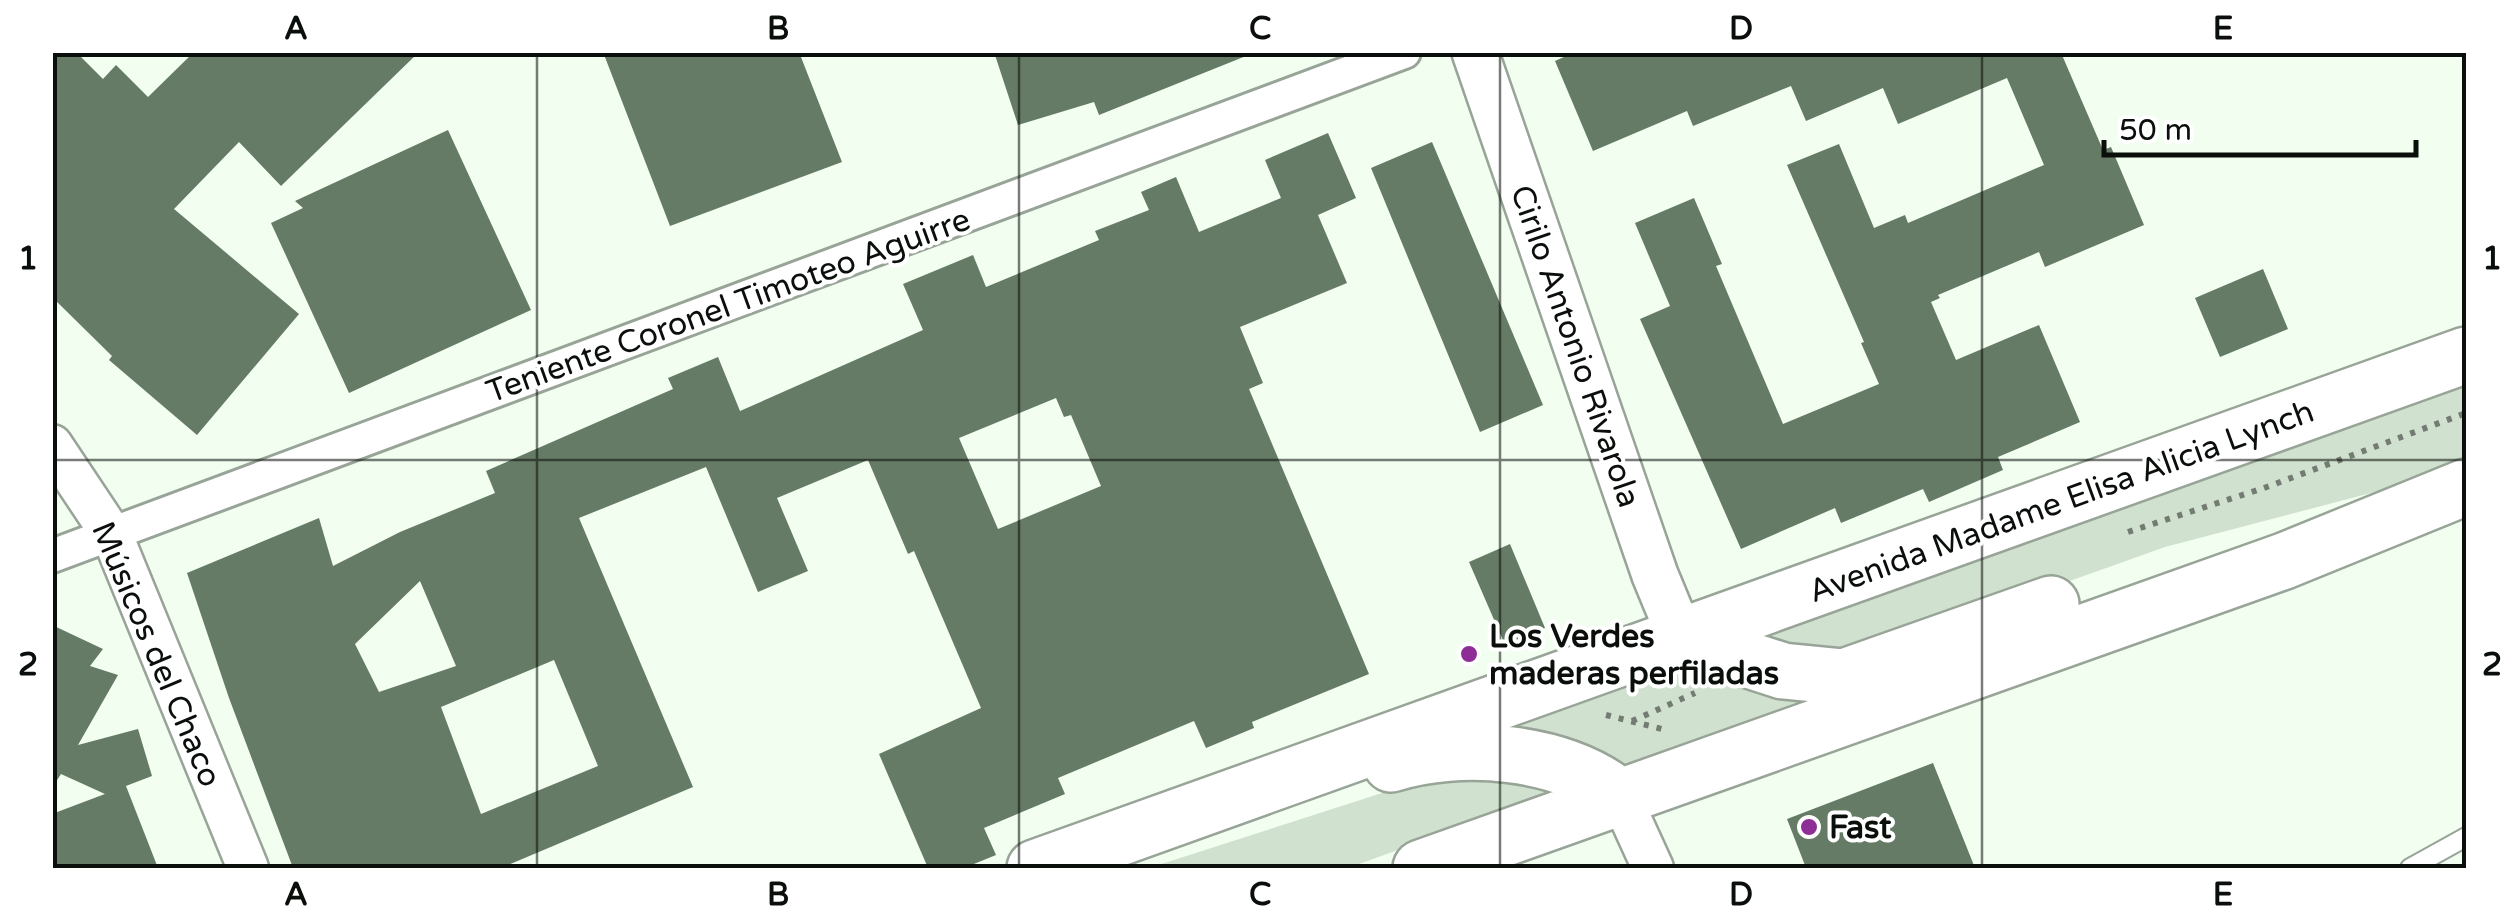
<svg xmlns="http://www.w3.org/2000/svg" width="2519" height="921" font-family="'Varela Round',sans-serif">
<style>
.green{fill:#d0e2cf}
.building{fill:#657b65;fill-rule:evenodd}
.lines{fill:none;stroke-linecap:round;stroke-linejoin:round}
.service-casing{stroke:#98a497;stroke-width:22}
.minor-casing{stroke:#98a497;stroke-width:38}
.tertiary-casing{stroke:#98a497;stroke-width:45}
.secondary-casing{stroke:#98a497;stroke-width:50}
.trunk-casing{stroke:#98a497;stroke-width:60}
.path{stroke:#737b73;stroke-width:6;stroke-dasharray:5 8;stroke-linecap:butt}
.service{stroke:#fff;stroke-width:18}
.minor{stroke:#fff;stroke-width:32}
.tertiary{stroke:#fff;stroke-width:40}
.secondary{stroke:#fff;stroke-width:45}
.trunk{stroke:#fff;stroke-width:55}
.grid{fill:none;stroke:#0b0f0b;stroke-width:2.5;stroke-opacity:0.55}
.poi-dot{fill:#8e2d96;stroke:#fff;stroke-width:4}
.labels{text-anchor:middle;stroke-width:8;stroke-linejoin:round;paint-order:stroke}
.street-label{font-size:32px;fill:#0b0f0b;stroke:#fff}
.poi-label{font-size:32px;font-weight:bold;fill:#0b0f0b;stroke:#fff;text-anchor:start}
.neatline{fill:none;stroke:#0b0f0b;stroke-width:4}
.grid-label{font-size:32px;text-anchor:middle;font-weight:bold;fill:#0b0f0b}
</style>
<rect width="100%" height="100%" fill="#f1fef0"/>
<path class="green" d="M 2466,374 L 2466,457 L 2413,482 L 2165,547 L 1882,648 L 1826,658 L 1755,638 Z
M 1690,660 L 1816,699 L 1632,767 L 1487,737 Z
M 1460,772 L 1575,786 L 1348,868 L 1149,868 L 1410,784 Z"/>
<path class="building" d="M 52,52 L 76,52 L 103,79 L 116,65 L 148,97 L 194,52 L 419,52 L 281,186 L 239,142 L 174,209 L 299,314 L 197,435 L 109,360 L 112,356 L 52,297 Z
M 603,52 L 799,52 L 842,162 L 670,226 Z
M 994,52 L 1251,52 L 1251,54 L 1099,115 L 1094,102 L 1018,125 Z
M 1575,52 L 2067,52 L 2062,55 L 2103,150 L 2111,147 L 2144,225 L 2045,267 L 2039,252 L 1938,295 L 1940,298 L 1931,302 L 1956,360 L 2039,325 L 2080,422 L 1998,457 L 2003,470 L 1929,502 L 1923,489 L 1841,523 L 1835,508 L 1741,549 L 1640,319 L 1670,306 L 1635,223 L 1694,198 L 1722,264 L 1716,266 L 1783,424 L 1879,384 L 1861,343 L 1864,342 L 1787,165 L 1839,144 L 1874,228 L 1905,215 L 1908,223 L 2044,165 L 2007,78 L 1898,124 L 1883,88 L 1806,121 L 1791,86 L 1693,126 L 1687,111 L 1593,151 L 1555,61 Z
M 448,130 L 531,310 L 349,393 L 271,223 L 303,208 L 295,201 Z
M 1328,133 L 1356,198 L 1318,215 L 1347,283 L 1240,327 L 1263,383 L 1249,389 L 1369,674 L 1252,722 L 1254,728 L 1206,748 L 1194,721 L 1058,778 L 1065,794 L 984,828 L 996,855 L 964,868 L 928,868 L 879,754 L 981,708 L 914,551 L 908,554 L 868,460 L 777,498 L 808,571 L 758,592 L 706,467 L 579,518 L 693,787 L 501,868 L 293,868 L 229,698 L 187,573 L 319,518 L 333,566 L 400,532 L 495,493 L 486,471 L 673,389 L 668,378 L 718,357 L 740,411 L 923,330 L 903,284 L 973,255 L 986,287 L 1099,240 L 1095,231 L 1149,210 L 1141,192 L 1176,177 L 1199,232 L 1281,198 L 1265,160 ZM 1056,398 L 1064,417 L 1071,415 L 1101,486 L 998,529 L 959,438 ZM 420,581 L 456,666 L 379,692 L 355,644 ZM 554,660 L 598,766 L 481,814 L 441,707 Z
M 1432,142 L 1543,405 L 1480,432 L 1371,168 Z
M 2263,269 L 2288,329 L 2220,357 L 2195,298 Z
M 1510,544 L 1545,628 L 1505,645 L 1469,562 Z
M 52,625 L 103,649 L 90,666 L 118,675 L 78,745 L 138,729 L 152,776 L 105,794 L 61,774 L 52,788 Z
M 1933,763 L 1975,868 L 1806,868 L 1787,819 Z
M 126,786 L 158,868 L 52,868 L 52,814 Z"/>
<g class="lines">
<defs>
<path id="service" d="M 2410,868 L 2466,837"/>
<path id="minor" d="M 52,556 L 1404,52"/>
<path id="tertiary" d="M 52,445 L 112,535 L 248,868
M 1621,798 L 1653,868"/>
<path id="secondary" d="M 1475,52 L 1655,575 L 1681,638"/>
<path id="trunk" d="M 1681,638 L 1783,671 L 1844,677 L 2051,604
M 1391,764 C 1460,742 1564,750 1621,798
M 1035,868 L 2466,355
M 1421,868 L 2284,561 L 2466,487"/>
</defs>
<use href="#service" class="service-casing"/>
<use href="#minor" class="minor-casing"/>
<use href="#tertiary" class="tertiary-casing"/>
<use href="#secondary" class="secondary-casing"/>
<use href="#trunk" class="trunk-casing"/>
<path class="path" d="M 2128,532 L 2264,488 L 2466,413
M 1606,715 L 1666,730
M 1632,721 L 1695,693"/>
<use href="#service" class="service"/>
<use href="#minor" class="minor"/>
<use href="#tertiary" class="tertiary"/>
<use href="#secondary" class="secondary"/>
<use href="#trunk" class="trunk"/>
</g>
<path class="grid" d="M 537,52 L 537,868M 1019,52 L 1019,868M 1500,52 L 1500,868M 1982,52 L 1982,868M 52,460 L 2466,460"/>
<g class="poi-dot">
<circle cx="1469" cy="654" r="10"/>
<circle cx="1809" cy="827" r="10"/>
</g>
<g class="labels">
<g class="street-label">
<text transform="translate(728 305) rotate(-20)" y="11">Teniente Coronel Timoteo Aguirre</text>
<text transform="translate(1576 346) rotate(71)" y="11">Cirilo Antonio Rivarola</text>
<text transform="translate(2061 501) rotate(-20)" y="11">Avenida Madame Elisa Alicia Lynch</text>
<text transform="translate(157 654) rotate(67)" y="11">Músicos del Chaco</text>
</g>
<g class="poi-label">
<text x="1489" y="647">Los Verdes<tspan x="1489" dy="37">maderas perfiladas</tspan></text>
<text x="1829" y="838">Fast</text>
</g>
</g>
<rect width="2519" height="921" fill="none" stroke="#ffffff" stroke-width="110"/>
<path d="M2104 140v15h312v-15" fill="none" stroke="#0b0f0b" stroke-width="5"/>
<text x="2119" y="140" font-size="30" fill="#0b0f0b" stroke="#ffffff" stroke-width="8" paint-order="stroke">50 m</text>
<rect x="55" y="55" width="2409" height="811" class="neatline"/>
<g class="grid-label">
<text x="296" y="39">A</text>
<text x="778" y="39">B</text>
<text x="1260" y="39">C</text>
<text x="1741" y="39">D</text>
<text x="2223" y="39">E</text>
<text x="28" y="269">1</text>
<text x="2492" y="269">1</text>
<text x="28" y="675">2</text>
<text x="2492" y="675">2</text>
<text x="296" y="905">A</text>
<text x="778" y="905">B</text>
<text x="1260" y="905">C</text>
<text x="1741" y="905">D</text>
<text x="2223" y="905">E</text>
</g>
</svg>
